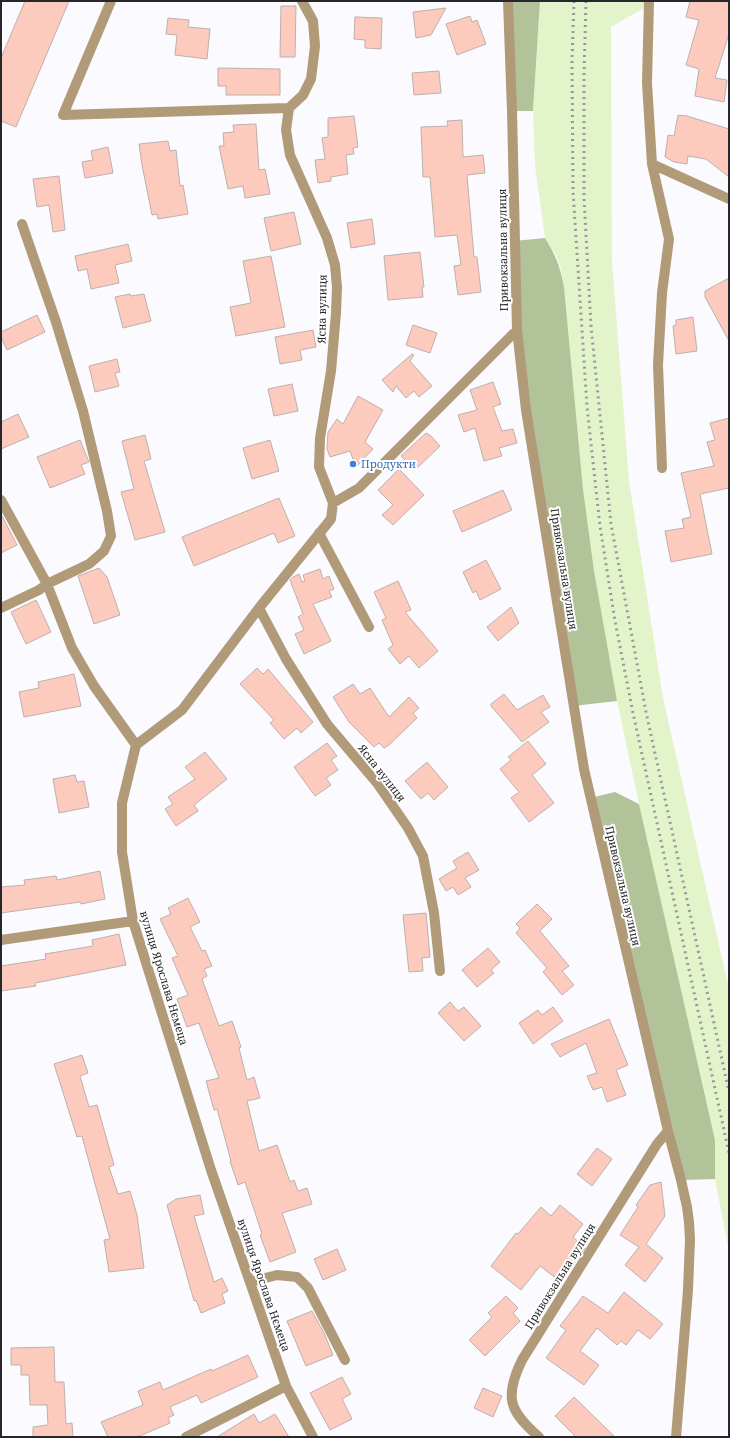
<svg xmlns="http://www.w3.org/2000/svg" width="730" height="1438" font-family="'Noto Serif',serif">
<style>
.green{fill:#e3f4ca}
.forest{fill:#b2c399}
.building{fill:#fdcbbe;stroke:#bdb0ad}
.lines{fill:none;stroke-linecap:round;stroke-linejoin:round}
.minor{stroke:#b09a78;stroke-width:10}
.rail{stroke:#99989d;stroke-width:3;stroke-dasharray:2 4;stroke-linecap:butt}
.shop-dot{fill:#3f7fe0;stroke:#fff;stroke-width:1.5}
.labels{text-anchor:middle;stroke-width:4;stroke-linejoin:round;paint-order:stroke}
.street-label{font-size:11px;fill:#27272b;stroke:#fff}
.shop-label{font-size:11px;fill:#366cbe;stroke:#fff;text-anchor:start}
</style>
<rect width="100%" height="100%" fill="#fbfaff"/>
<path class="green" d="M 540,1 L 649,1 L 649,5 L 611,27 L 612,261 L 629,481 L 663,698 L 729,989 L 729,1251 L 715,1179 L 715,1140 L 639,804 L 607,654 L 594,571 L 583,489 L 564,287 L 561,269 L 557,257 L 545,238 L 535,166 L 533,111 Z"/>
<path class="forest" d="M 508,1 L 540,1 L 533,111 L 512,111 Z
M 545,238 C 556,256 560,266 564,287 L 583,489 L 594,571 L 617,701 L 573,706 L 526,410 L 514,241 Z
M 615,792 L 639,804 L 715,1140 L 715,1179 L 681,1180 L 590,798 Z"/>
<path class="building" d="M 25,1 L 69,1 L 16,127 L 1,121 L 1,58 Z
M 690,1 L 729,1 L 729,34 L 715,78 L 727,80 L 724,102 L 695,96 L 699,69 L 686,65 L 699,20 L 686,17 Z
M 281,6 L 296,6 L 295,57 L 280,57 Z
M 446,8 L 431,35 L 416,38 L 413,12 Z
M 470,16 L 472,22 L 477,20 L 486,44 L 457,55 L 446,24 Z
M 355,17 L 382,18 L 381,49 L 365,48 L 365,40 L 354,39 Z
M 168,18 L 189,20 L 188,27 L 210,29 L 207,59 L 175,55 L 177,35 L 166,34 Z
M 218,68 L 280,69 L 280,95 L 226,95 L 226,86 L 218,86 Z
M 439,71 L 441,93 L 414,95 L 412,73 Z
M 678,115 L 687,116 L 729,129 L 729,177 L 706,159 L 688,156 L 687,164 L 674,162 L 665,157 L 668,135 L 674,136 Z
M 354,116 L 358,147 L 353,148 L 354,154 L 346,155 L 348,174 L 331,177 L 331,181 L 318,183 L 315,160 L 325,159 L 322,138 L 328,137 L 328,118 Z
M 462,120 L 463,157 L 483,155 L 485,173 L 467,175 L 474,257 L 477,257 L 481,292 L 458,295 L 454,266 L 461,265 L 457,235 L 435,237 L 430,177 L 423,177 L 421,127 L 448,126 L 447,121 Z
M 256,124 L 259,170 L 265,169 L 270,194 L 245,198 L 243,186 L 228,189 L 219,146 L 224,146 L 223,133 L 234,132 L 233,125 Z
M 168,141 L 170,151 L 176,150 L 180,186 L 183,185 L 188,214 L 158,219 L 157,214 L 152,215 L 142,165 L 139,144 Z
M 108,147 L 113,173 L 85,178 L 82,162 L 93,160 L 91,151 Z
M 59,176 L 65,230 L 53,232 L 49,205 L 37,207 L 33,179 Z
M 294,212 L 301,244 L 271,251 L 264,218 Z
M 372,219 L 375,244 L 351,248 L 347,223 Z
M 128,244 L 132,261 L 115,265 L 119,283 L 91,289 L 87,269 L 78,271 L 75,256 Z
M 420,252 L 424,287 L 422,287 L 423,297 L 388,300 L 384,256 Z
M 271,256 L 285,327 L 236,336 L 230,307 L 251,303 L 243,261 Z
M 729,278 L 729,341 L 705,297 L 705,291 Z
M 130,294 L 131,296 L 144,294 L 151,321 L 123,328 L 115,297 Z
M 37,315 L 45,332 L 7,350 L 1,337 L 1,332 Z
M 693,317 L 697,351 L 676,354 L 673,326 L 676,325 L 676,320 Z
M 413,325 L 437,333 L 430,353 L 406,345 Z
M 313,330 L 316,347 L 300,350 L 302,360 L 280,364 L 275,337 Z
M 412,354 L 414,355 L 410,361 L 432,386 L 419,397 L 414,391 L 406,398 L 396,386 L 393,392 L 382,380 Z
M 117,359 L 120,372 L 115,373 L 119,386 L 95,392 L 89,366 Z
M 493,382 L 501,404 L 493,407 L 502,431 L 513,429 L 517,443 L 499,448 L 502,456 L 484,461 L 475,428 L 464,432 L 458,415 L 477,410 L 470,390 Z
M 292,384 L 298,411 L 274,416 L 268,389 Z
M 358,396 L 383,410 L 365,442 L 373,449 L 356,467 L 350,451 L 330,457 L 327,449 L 328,432 L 337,419 L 343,424 Z
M 18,414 L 29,437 L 1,449 L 1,422 Z
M 729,418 L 729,488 L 700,494 L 712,554 L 671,562 L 665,531 L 684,528 L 682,519 L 691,517 L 681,473 L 714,466 L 707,442 L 715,440 L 710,423 Z
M 426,433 L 431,436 L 440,446 L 415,470 L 401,456 Z
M 145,435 L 151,459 L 144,461 L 165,532 L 135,540 L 121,492 L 134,489 L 122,441 Z
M 80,440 L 89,462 L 81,465 L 85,474 L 50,488 L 37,457 Z
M 270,440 L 279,471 L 252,479 L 243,448 Z
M 399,469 L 424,495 L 393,525 L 382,515 L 393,505 L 378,490 Z
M 503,490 L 512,510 L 462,532 L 453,511 Z
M 279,498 L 295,536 L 278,543 L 274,533 L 194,566 L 182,537 Z
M 1,514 L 17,545 L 1,553 Z
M 486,560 L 501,589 L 480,600 L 476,591 L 473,593 L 463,572 Z
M 99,568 L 107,577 L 120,615 L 94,624 L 78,576 Z
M 320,569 L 323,579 L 329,576 L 334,589 L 329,591 L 332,597 L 313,604 L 331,641 L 304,654 L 295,634 L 304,630 L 298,617 L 303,614 L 290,580 L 293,577 L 299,574 L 302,582 L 305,581 L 303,575 Z
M 398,581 L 411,610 L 405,612 L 438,651 L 419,668 L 409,656 L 400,664 L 388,649 L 393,645 L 382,620 L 386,618 L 374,592 Z
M 36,600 L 51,632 L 26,644 L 11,612 Z
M 511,607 L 519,623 L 498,641 L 487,627 Z
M 257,668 L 263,674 L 268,669 L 313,722 L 301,733 L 297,728 L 284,739 L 270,723 L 274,720 L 240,684 Z
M 74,674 L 81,706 L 24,717 L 19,692 L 39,688 L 38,682 Z
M 353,684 L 360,694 L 370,688 L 389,717 L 409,697 L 419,708 L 413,713 L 417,718 L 389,745 L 384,748 L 379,743 L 374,747 L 349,722 L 333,697 Z
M 504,694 L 517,710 L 543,695 L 550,707 L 541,712 L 549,722 L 522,742 L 491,706 L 491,704 Z
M 528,741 L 546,764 L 532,775 L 554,803 L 529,822 L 511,798 L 519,792 L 500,769 L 511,760 L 508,757 Z
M 327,743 L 337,756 L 331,760 L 338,770 L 326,778 L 331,785 L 315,796 L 294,767 Z
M 205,752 L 227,779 L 194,805 L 198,811 L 176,826 L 165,809 L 173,804 L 168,797 L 195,779 L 185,767 Z
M 427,762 L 448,787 L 434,800 L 428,793 L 421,799 L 405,781 Z
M 75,775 L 77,782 L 84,781 L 89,807 L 59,813 L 53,779 Z
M 468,852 L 479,870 L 465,878 L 471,887 L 458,895 L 453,887 L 446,891 L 439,879 L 457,868 L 453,861 Z
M 100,871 L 105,899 L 81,904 L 80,902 L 1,913 L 1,887 L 25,885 L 24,880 L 56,876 L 57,880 Z
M 188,898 L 200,922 L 190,927 L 202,951 L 205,950 L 212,966 L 204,969 L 207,976 L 202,979 L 219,1026 L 232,1021 L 241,1047 L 239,1048 L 247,1080 L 254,1077 L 260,1098 L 247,1101 L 259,1151 L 277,1145 L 290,1182 L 294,1180 L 298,1191 L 307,1188 L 312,1204 L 282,1213 L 296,1252 L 270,1262 L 260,1235 L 262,1234 L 245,1182 L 238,1185 L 230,1161 L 231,1161 L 217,1109 L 214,1110 L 206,1081 L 219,1078 L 199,1023 L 187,1027 L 177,999 L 188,995 L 172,958 L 178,956 L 160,919 L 171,914 L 168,908 Z
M 537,904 L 552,919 L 540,931 L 569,966 L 562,971 L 574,985 L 562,995 L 543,972 L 547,968 L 516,933 L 520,928 L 516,924 Z
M 426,913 L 430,957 L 422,958 L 423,971 L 409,972 L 403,915 Z
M 119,934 L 126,965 L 35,983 L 36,986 L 1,991 L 1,966 L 46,959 L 45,954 L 93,946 L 92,940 Z
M 488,948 L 500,962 L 491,970 L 494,973 L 477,987 L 462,970 Z
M 450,1002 L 458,1011 L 464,1007 L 481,1026 L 464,1041 L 438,1013 Z
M 553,1007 L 563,1021 L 533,1044 L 519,1023 L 538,1010 L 542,1015 Z
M 609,1019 L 628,1065 L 616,1070 L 626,1095 L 607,1102 L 602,1087 L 593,1090 L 587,1076 L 597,1073 L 586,1043 L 560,1057 L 551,1044 Z
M 82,1055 L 88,1073 L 80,1076 L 89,1107 L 97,1105 L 114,1165 L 109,1167 L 118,1194 L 130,1191 L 137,1215 L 144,1268 L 109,1272 L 104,1240 L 110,1239 L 82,1136 L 77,1137 L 54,1064 Z
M 597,1148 L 612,1159 L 592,1186 L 577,1174 Z
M 661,1182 L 665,1216 L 646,1244 L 663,1258 L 645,1282 L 625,1265 L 639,1247 L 620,1235 L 638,1207 L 636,1205 L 650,1185 Z
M 200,1195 L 204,1214 L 194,1216 L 214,1282 L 222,1278 L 228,1291 L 222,1294 L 225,1303 L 201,1313 L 196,1300 L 194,1301 L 167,1205 L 176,1199 Z
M 560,1205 L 583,1224 L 573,1237 L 585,1248 L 561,1282 L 540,1266 L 521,1290 L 491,1266 L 516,1233 L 518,1234 L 541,1207 L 551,1216 Z
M 337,1249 L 346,1270 L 323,1280 L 314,1259 Z
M 624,1292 L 663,1324 L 650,1339 L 638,1330 L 626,1345 L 621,1341 L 617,1345 L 597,1328 L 580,1351 L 599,1365 L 584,1385 L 546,1358 L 566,1330 L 560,1326 L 583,1296 L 608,1313 Z
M 506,1296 L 518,1308 L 513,1313 L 520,1321 L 485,1356 L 469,1340 L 492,1317 L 488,1313 Z
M 312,1311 L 324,1333 L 333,1355 L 306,1366 L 287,1321 Z
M 54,1347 L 55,1382 L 64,1382 L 66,1424 L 72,1423 L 73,1437 L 33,1437 L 33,1427 L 48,1425 L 47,1405 L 30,1405 L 29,1375 L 21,1375 L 21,1365 L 11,1365 L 11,1348 Z
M 248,1355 L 258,1377 L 201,1403 L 197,1395 L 170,1407 L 174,1415 L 168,1418 L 170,1423 L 137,1437 L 108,1437 L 101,1422 L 143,1405 L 138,1391 L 160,1382 L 163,1390 L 211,1369 L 212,1371 Z
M 342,1377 L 351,1394 L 342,1399 L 352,1419 L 330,1430 L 310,1393 Z
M 483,1388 L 502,1396 L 493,1417 L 474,1408 Z
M 574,1397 L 615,1437 L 576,1437 L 555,1416 Z
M 254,1414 L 259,1423 L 275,1414 L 289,1437 L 217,1437 Z"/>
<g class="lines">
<path class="minor" d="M 111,1 L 63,115 L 289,108
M 508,1 L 512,111 L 517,330 L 526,410 L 584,769 L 668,1131 L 681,1180 L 687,1207 L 689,1222 L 690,1240 L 688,1290 L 676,1437
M 649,1 L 647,83 L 652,164 L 729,199
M 652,164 L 669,239 L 662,293 L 658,365 L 662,468
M 1,500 L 47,584 L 72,648 L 94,686 L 136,745 L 122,803 L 122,852 L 133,921 L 211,1170 L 286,1386 L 313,1437
M 333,503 L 359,488 L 517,330
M 319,533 L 369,627
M 1,608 L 39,590 L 47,584 L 89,564 L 104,551 L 111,536 L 107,511 L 83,411 L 56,322 L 22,224
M 259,608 L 286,659 L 327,724 L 377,783 L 408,828 L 423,856 L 434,913 L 440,971
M 136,745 L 182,710 L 259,608 L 331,519 L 333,503 L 319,467 L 320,438 L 331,371 L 336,313 L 337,287 L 335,265 L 327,238 L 290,155 L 286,130 L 289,108 L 303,95 L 311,79 L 315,46 L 313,21 L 302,1
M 1,940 L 133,921
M 250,1282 L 277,1275 L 297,1277 L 308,1288 L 345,1360
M 186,1437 L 286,1386
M 539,1437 C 509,1411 504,1397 522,1360 L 657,1144 L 668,1131"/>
<path class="rail" d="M 574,1 L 572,62 L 573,191 L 587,407 L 600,526 L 615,621 L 633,713 L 729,1153
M 586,1 L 584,76 L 584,198 L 591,326 L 611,524 L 646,712 L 729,1092"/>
</g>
<circle class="shop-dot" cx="353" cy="464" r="4"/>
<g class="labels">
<g class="street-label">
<text transform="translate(503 250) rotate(-91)" y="4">Привокзальна вулиця</text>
<text transform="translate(322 309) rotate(-89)" y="4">Ясна вулиця</text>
<text transform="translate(564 569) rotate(81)" y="4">Привокзальна вулиця</text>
<text transform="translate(382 773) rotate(52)" y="4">Ясна вулиця</text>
<text transform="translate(623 886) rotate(77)" y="4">Привокзальна вулиця</text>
<text transform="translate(164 978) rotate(73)" y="4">вулиця Ярослава Нємеца</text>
<text transform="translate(560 1276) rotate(-58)" y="4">Привокзальна вулиця</text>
<text transform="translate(264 1285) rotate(71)" y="4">вулиця Ярослава Нємеца</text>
</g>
<g class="shop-label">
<text x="361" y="468">Продукти</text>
</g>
</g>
<rect width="730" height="1438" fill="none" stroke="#27272b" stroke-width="4"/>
</svg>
